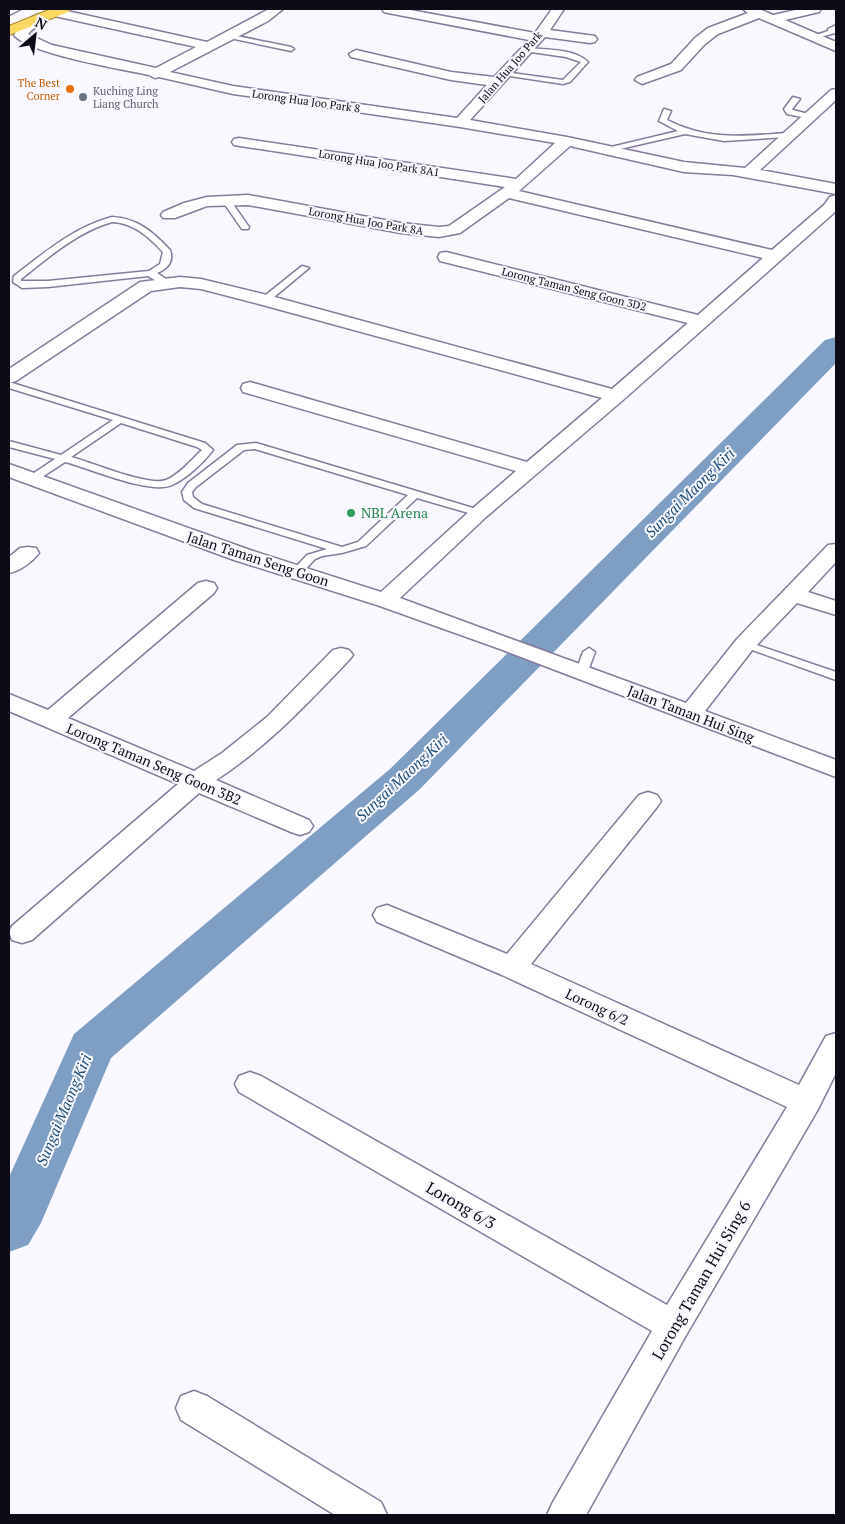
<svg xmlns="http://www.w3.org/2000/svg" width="845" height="1524" font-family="'PT Serif',serif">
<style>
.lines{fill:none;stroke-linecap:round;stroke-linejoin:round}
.river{fill:#7e9fc3;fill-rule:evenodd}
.service-casing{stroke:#867b9a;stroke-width:3}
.minor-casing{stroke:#867b9a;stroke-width:3}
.trunk-casing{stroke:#a78a2d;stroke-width:2}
.service{fill:#fff;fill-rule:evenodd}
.minor{fill:#fff;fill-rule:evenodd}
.trunk{fill:#fad862;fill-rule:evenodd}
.food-dot{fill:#e8710a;stroke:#faf8ff;stroke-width:2}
.worship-dot{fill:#6b7280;stroke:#faf8ff;stroke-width:2}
.leisure-dot{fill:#2e9e5b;stroke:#faf8ff;stroke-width:2}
.labels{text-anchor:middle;stroke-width:4;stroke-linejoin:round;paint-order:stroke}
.far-street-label{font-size:11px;fill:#0f0b16;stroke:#faf8ff}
.far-food-label{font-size:11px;fill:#c56008;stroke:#faf8ff;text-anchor:end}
.far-worship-label{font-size:11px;fill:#5b616d;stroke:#faf8ff;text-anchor:start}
.leisure-label{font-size:14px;fill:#27864d;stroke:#faf8ff;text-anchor:start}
.street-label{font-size:14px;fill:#0f0b16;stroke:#faf8ff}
.water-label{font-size:15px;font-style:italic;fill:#1a4c7b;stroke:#faf8ff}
.near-street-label{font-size:16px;fill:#0f0b16;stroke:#faf8ff}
</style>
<rect width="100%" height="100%" fill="#faf8ff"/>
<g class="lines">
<path class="river" d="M 836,337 L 836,363 L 420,789 L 111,1058 L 41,1223 L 28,1245 L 9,1252 L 9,1177 L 74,1034 L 390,769 L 825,340 Z"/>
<defs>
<path id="service" d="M 13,9 L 21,9 L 9,15 L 9,11 Z
M 836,25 L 835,33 L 813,39 L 810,37 L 828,31 L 828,29 Z
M 227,34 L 291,47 L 294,49 L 291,51 L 225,37 L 225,35 Z
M 526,48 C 545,50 574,48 588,62 L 570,82 L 563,84 L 503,75 L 503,73 L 505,72 L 563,80 L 581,62 L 566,57 L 524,51 L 524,49 Z
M 793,97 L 800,99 L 792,109 L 793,110 L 812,115 L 812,119 L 787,114 L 784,109 Z
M 664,109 L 671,111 L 667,120 C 709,141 742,136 787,133 L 791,135 L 787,137 L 724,141 L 685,134 L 607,152 L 607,148 L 678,131 L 659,121 Z
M 222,197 L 228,197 L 249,227 L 248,229 L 242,229 L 221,199 Z
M 112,217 C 137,218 153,232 170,250 C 174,262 167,269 157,273 L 169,281 L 169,285 L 163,285 L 148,276 L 48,287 L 22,288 L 13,282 L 14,276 C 44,253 74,227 112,217 ZM 112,222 C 134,223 149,237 163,252 L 160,264 L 149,271 L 48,281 L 21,281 L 21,279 C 49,257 77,232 112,222 Z
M 302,266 L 309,268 L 268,302 L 262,302 L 262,298 Z
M 9,382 L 205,443 L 213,450 C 203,463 187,478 172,485 C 150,495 89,468 65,462 L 36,481 L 28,481 L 28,477 L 55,459 L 9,447 L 9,441 L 61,455 L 113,420 L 9,388 ZM 121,423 L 197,447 L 202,450 C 191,460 179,475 166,480 C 149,487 91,462 71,457 Z
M 256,443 L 483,511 L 484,513 L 479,516 L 417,498 L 366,546 L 342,553 L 322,556 L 315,559 L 301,574 L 293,574 L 292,572 L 293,570 L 307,555 L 327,549 L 194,508 L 184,500 L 182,492 L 188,483 L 237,445 ZM 255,449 L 408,495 L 358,542 L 342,547 L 202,504 L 193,497 L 192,492 L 196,487 L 244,450 Z
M 745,641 L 836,672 L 836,680 L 741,646 L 739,644 Z
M 589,648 L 595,652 L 588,671 L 582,675 L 578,674 L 576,671 L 583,652 Z"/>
<path id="minor" d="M 50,9 L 58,9 L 207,42 L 269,9 L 283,9 L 268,21 L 170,72 L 233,86 L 457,118 L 487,85 L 451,80 L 351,57 L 349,54 L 356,50 L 451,72 L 494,77 L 529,40 L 388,13 L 384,12 L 382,9 L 405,9 L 535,33 L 552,9 L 564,9 L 550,30 L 595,36 L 597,39 L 595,42 L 590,43 L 545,37 L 470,120 L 567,137 L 684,162 L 745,168 L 831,90 L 836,89 L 836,100 L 760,170 L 836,184 L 836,194 L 733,175 L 684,172 L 570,146 L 519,191 L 772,250 L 824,205 L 830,197 L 836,195 L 836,211 L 623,400 L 486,517 L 400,598 L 686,703 L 737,639 L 828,545 L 836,544 L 836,562 L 808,592 L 836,601 L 836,615 L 797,603 L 753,649 L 705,711 L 836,760 L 836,777 L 500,649 L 377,605 L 234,560 L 9,477 L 9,464 L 250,550 L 381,592 L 472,509 L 516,471 L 243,392 L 241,388 L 243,384 L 250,382 L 257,384 L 527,462 L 602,398 L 259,304 L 201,289 L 180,287 L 151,291 L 16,381 L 9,383 L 9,369 L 140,282 L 180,277 L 201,279 L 271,296 L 612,389 L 688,323 L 440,261 L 438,257 L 440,253 L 446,252 L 698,315 L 763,258 L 509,198 L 460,233 L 439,237 L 401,233 L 248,205 L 207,206 L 175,218 L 163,218 L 161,215 L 163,212 L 184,203 L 207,197 L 248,195 L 401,223 L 439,227 L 449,226 L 505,187 L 234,145 L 232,142 L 234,139 L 239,138 L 516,179 L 555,143 L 460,127 L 233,94 L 159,77 L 155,78 L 149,75 C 122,69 29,54 14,35 C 21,25 34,11 49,14 L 50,17 C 44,25 34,26 28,34 L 52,45 L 156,68 L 196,47 L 50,15 L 49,12 Z
M 743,9 L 759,9 L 773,15 L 800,9 L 821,9 L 819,12 L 785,20 L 836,42 L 836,51 L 759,18 L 718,34 L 705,44 L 681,70 L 642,84 L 635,80 L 637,77 L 671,64 L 695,38 L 708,28 L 748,13 Z
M 28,547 L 36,548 L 39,553 C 32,562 20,571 9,573 L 9,557 L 20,548 Z
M 206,581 L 214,583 L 217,588 L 214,593 L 68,718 L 194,771 L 222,753 L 267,717 L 333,650 L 341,648 L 349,650 L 353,655 L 349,660 C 307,704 267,747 216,780 L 309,820 L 313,826 L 309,832 L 300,835 L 291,832 L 199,793 L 32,940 L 22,943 L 12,940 L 9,932 L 12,926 L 178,784 L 9,711 L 9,694 L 48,710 L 198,583 Z
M 648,792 L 657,795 L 661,801 L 657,807 L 531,964 L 799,1085 L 826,1036 L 836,1033 L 836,1073 L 817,1111 L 685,1337 L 586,1515 L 547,1515 L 553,1502 L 652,1331 L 239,1092 L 235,1084 L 239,1076 L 250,1072 L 261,1076 L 667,1305 L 787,1107 L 502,975 L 377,922 L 373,915 L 377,908 L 387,905 L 507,954 L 639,795 Z
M 194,1391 L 207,1396 L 381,1502 L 387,1515 L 335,1515 L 181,1420 L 176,1408 L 181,1396 Z"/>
<path id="trunk" d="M 51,9 L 70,9 L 68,12 L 9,35 L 9,26 Z"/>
</defs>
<use href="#service" class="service-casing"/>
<use href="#minor" class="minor-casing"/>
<use href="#trunk" class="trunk-casing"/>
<use href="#service" class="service"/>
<use href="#minor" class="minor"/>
<use href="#trunk" class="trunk"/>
</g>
<circle class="food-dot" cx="70" cy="89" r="5"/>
<circle class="worship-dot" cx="83" cy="97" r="5"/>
<circle class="leisure-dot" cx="351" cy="513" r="5"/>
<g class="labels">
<g class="far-street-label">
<text transform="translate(510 67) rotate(-49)" y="4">Jalan Hua Joo Park</text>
<text transform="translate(306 101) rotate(8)" y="4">Lorong Hua Joo Park 8</text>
<text transform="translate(379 163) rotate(9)" y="4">Lorong Hua Joo Park 8A1</text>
<text transform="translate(366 221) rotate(10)" y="4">Lorong Hua Joo Park 8A</text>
<text transform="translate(574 289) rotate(14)" y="4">Lorong Taman Seng Goon 3D2</text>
</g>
<g class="far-food-label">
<text x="60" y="87">The Best<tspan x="60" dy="13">Corner</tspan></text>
</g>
<g class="far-worship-label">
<text x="93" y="95">Kuching Ling<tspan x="93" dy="13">Liang Church</tspan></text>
</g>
<g class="leisure-label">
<text x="361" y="518">NBL Arena</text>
</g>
<g class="street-label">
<text transform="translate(258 559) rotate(18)" y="5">Jalan Taman Seng Goon</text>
<text transform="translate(691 714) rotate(21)" y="5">Jalan Taman Hui Sing</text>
<text transform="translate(154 764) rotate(23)" y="5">Lorong Taman Seng Goon 3B2</text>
<text transform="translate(597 1007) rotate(25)" y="5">Lorong 6/2</text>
</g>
<g class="water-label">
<text transform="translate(690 493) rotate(-45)" y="5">Sungai Maong Kiri</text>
<text transform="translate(402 778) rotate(-43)" y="5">Sungai Maong Kiri</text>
<text transform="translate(64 1110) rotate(-67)" y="5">Sungai Maong Kiri</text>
</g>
<g class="near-street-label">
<text transform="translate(461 1205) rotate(30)" y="6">Lorong 6/3</text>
<text transform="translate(701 1280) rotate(-60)" y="6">Lorong Taman Hui Sing 6</text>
</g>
</g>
<rect width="845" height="1524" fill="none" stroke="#0f0b16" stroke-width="20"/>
<g transform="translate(35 35) rotate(28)" stroke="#faf8ff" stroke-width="4" paint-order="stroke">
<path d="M0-4L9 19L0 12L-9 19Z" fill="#0f0b16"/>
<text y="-8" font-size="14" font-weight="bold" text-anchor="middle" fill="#0f0b16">N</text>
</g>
</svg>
